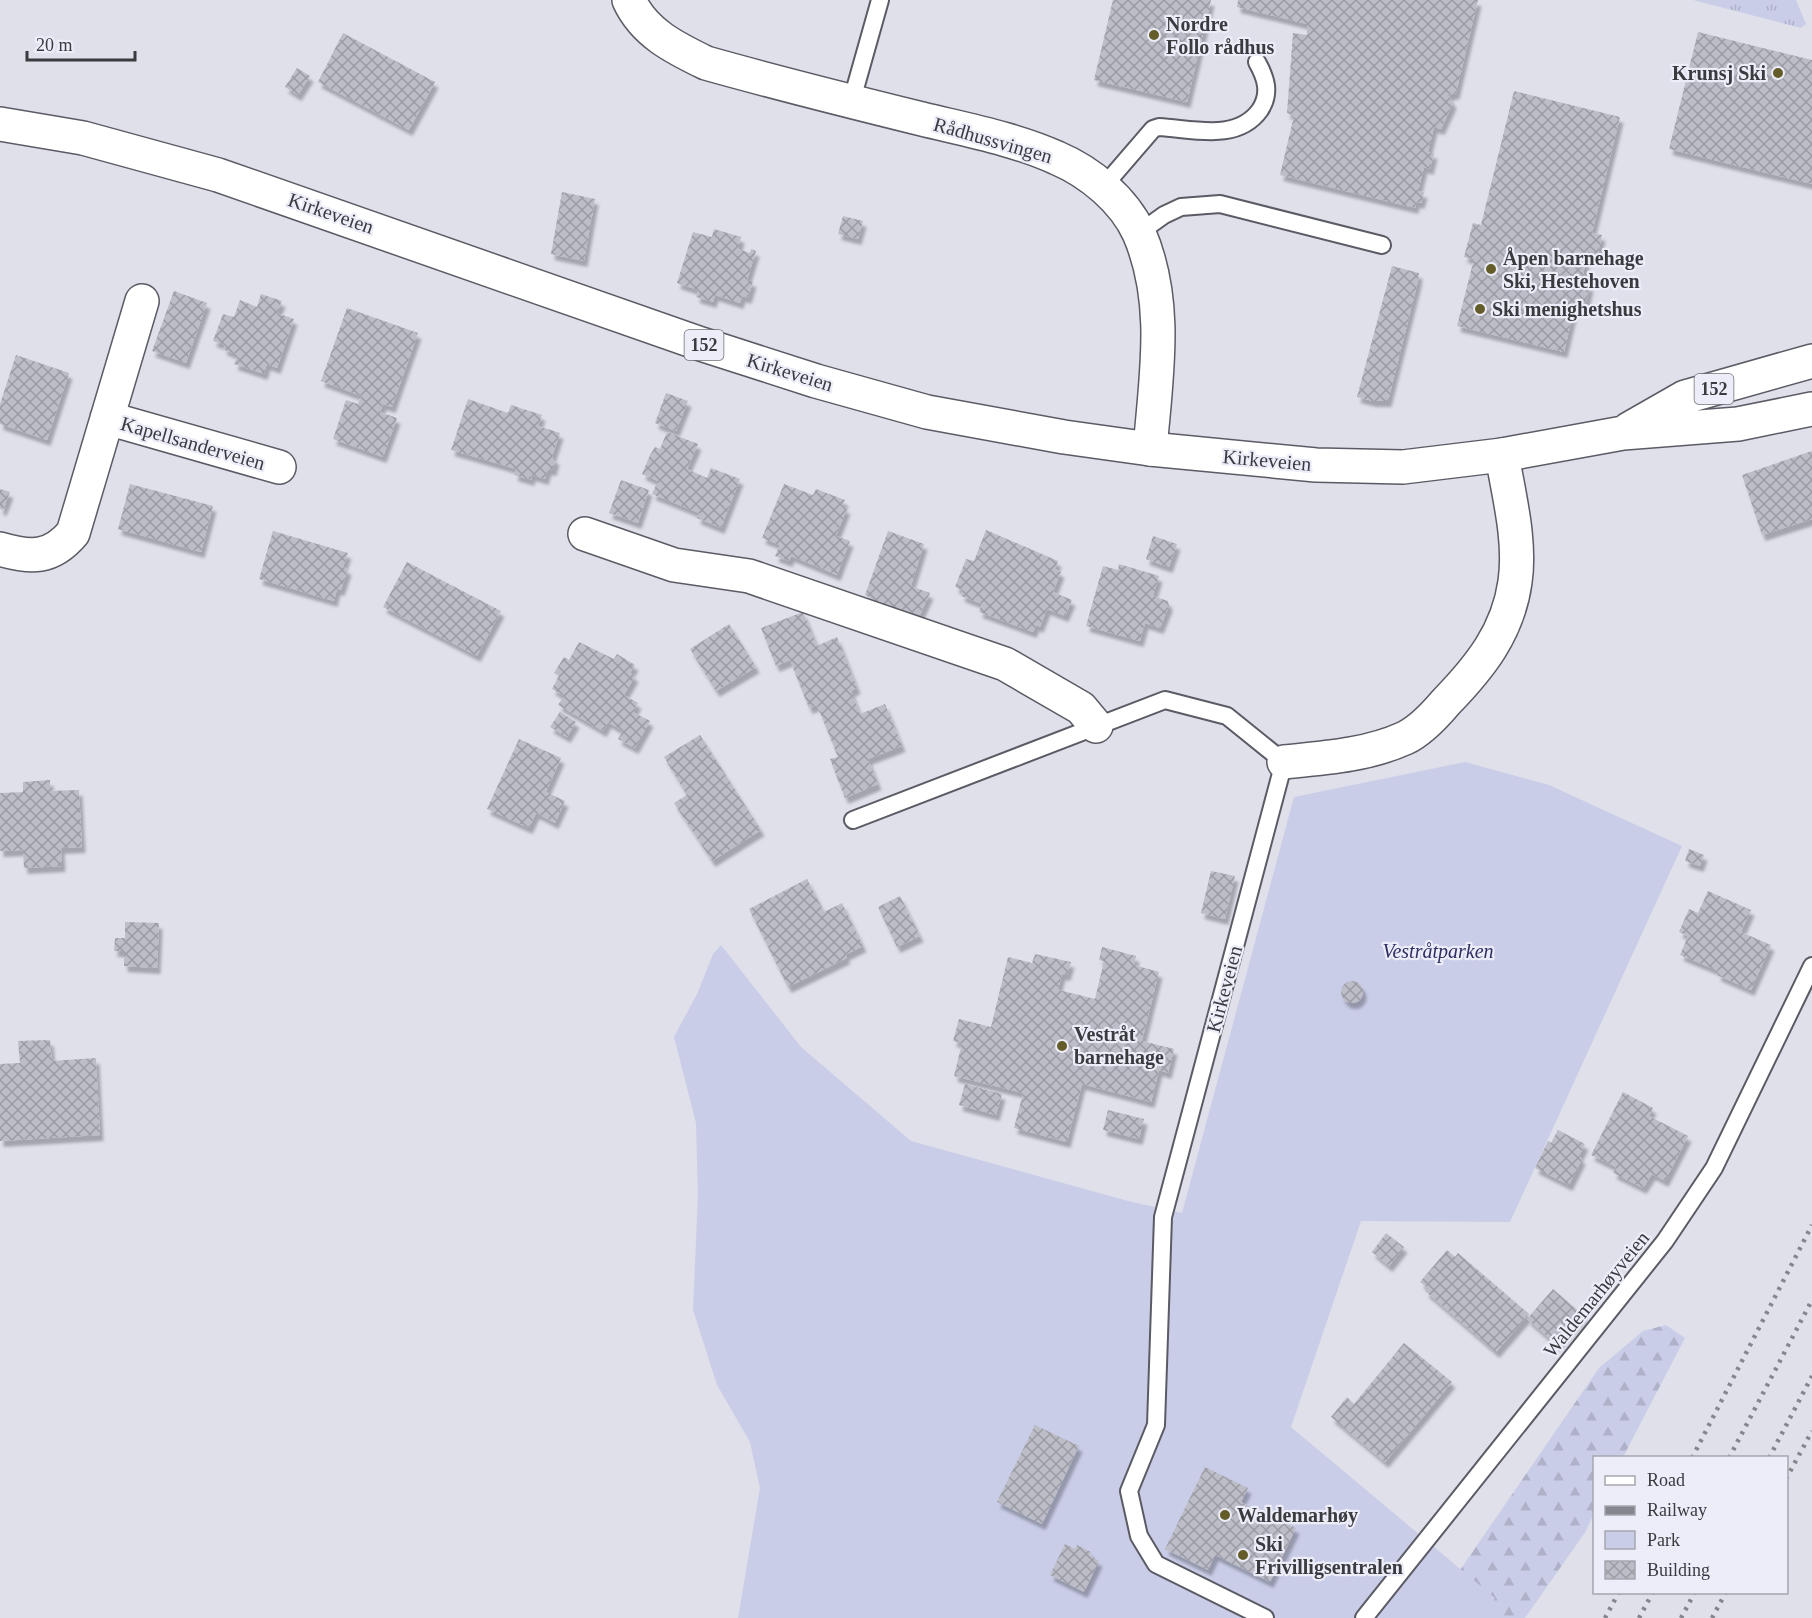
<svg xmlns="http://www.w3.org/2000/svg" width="1812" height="1618" font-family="'Times New Roman',serif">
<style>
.grass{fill:url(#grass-tufts)}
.forest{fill:url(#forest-firs)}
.park{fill:#cacde8}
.building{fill:url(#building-cross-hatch);filter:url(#shadow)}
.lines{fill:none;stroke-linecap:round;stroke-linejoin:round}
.lane-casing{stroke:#5a5b64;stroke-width:20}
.street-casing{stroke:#5a5b64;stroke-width:36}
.primary-casing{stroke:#5a5b64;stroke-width:36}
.lane{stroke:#fff;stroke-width:16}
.street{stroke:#fff;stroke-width:33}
.primary{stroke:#fff;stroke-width:33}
.rail{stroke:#85868d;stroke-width:4.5;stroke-dasharray:3 6;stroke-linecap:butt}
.poi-dot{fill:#645c29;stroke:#ecedf8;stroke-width:2}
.labels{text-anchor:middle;stroke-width:4.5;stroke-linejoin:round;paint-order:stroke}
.shield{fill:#ecedf8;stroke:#6f7076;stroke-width:1.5}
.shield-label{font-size:18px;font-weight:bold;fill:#3a3b3f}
.poi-label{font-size:20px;font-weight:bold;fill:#3a3b3f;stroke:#ecedf8;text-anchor:start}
.street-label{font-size:20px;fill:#3a3b3f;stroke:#ecedf8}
.park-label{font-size:20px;font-style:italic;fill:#2f2e63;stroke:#ecedf8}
</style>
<defs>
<pattern id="grass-tufts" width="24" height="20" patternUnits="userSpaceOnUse" patternTransform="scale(1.5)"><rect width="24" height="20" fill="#cacde8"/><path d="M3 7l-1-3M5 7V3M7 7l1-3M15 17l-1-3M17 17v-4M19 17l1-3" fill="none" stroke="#aeb1c8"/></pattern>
<pattern id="forest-firs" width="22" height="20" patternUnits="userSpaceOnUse" patternTransform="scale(1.5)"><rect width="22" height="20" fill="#cacde8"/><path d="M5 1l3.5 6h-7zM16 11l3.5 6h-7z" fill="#aeb1c8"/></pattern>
<pattern id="building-cross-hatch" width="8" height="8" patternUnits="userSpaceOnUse" patternTransform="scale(1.5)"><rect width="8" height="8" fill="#bcbdc7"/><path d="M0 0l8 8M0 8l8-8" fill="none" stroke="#9a9ba3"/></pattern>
<filter id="shadow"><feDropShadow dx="3.5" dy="6" stdDeviation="1.5" flood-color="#0004"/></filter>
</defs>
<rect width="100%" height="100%" fill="#dfe0ea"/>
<path class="grass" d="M 1693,0 L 1796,0 L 1806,24 L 1801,28 Z"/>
<path class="forest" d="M 1666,1325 L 1685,1338 L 1623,1457 L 1594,1458 L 1594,1513 L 1586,1531 L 1525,1618 L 1427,1618 L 1599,1368 L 1643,1331 Z"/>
<path class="park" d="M 1465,762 L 1549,785 L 1682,846 L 1510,1222 L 1361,1221 L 1291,1427 L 1495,1598 L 1483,1618 L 738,1618 L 760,1488 L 750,1442 L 717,1385 L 693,1310 L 698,1195 L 696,1123 L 674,1037 L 698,992 L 713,954 L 721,945 L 801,1047 L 911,1141 L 1132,1202 L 1182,1213 L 1294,797 Z"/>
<path class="building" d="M 1113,0 L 1211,0 L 1187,102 L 1094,80 Z
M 1238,0 L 1478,0 L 1456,93 L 1448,95 L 1453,103 L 1441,129 L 1434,127 L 1428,152 L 1434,153 L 1430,169 L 1424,167 L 1418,191 L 1424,192 L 1421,203 L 1416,202 L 1415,208 L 1280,175 L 1294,116 L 1301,118 L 1287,113 L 1293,33 L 1307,35 L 1307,24 L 1237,7 Z
M 1698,32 L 1812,60 L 1812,184 L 1669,149 Z
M 343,33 L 435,82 L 409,130 L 318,82 Z
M 297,68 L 310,76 L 298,95 L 285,87 Z
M 1514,91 L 1620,117 L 1592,233 L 1602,235 L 1598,253 L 1588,251 L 1581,284 L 1590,285 L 1586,303 L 1576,301 L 1564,352 L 1457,326 L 1474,259 L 1464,257 L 1473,223 L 1481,225 Z
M 562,192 L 595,199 L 584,261 L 551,254 Z
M 843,216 L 863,221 L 858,239 L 838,234 Z
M 714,229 L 741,237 L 738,249 L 750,253 L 751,249 L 756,251 L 747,280 L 753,281 L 748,298 L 742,296 L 740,303 L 715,295 L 713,302 L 696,297 L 698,290 L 677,283 L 693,232 L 712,237 Z
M 1392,266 L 1419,273 L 1418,281 L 1388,401 L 1373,401 L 1357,397 Z
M 174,291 L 207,303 L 186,363 L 152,351 Z
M 261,294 L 282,301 L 277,313 L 294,319 L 277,368 L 267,364 L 264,374 L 234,364 L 238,355 L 223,349 L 225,345 L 213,341 L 223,314 L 234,317 L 240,300 L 257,307 Z
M 347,308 L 418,333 L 392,407 L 383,404 L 380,412 L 397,418 L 383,457 L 333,439 L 346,400 L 358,404 L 361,396 L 321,381 Z
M 16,355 L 69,373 L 47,440 L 0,424 L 0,404 Z
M 666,393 L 688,401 L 676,431 L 655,423 Z
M 468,399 L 508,413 L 511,405 L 542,415 L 538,426 L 560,433 L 552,457 L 556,459 L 553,470 L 548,469 L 545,479 L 532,475 L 531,480 L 514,475 L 516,469 L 451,450 Z
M 667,432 L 698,444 L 687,469 L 707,478 L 711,468 L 740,479 L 721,528 L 697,518 L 699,513 L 652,494 L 658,481 L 642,474 L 650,455 L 655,447 L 660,449 Z
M 1812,451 L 1812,519 L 1762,535 L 1742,475 Z
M 621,480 L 649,490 L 638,523 L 609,513 Z
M 130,484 L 213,506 L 201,552 L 118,529 Z
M 784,484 L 813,495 L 816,489 L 845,500 L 842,507 L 847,508 L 836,536 L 850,541 L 837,575 L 791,556 L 789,561 L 775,556 L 780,545 L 762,538 Z
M 0,489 L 10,492 L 3,510 L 0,509 Z
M 986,530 L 1058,561 L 1055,569 L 1061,572 L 1053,592 L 1072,600 L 1065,616 L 1047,609 L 1040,627 L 1036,625 L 1033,632 L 979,612 L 982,604 L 961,596 L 963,590 L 955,587 L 966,559 L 974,561 Z
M 273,531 L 348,553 L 343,567 L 348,569 L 341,590 L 337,589 L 334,601 L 259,579 Z
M 888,531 L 924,544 L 911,586 L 930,593 L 920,615 L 880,603 L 865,595 Z
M 1153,536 L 1177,544 L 1169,567 L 1146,559 Z
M 407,562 L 501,611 L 477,656 L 383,607 Z
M 1119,564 L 1159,576 L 1153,596 L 1168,601 L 1169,606 L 1160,628 L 1145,623 L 1140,641 L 1086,626 L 1103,566 L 1118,570 Z
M 803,612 L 817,646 L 837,637 L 857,688 L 851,691 L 860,714 L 885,704 L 902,746 L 868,759 L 878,784 L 845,798 L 830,759 L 838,757 L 817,705 L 809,708 L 790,660 L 776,666 L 761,628 Z
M 729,624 L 756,667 L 716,691 L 690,649 Z
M 579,642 L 614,659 L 617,654 L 635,665 L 630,673 L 635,676 L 624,695 L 638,703 L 633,712 L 650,721 L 635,748 L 618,739 L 623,731 L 608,722 L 603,731 L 558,705 L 564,696 L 552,689 L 559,676 L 554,673 L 564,657 L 569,660 Z
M 560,712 L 576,722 L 567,737 L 550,727 Z
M 700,735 L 761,830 L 712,861 L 674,803 L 687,795 L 664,757 Z
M 519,739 L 561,758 L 546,792 L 565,801 L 555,823 L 536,813 L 529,828 L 487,809 Z
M 50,780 L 50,791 L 79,790 L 82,847 L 61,848 L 62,866 L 24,868 L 23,850 L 0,851 L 0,793 L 23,792 L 23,782 Z
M 1689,849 L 1704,855 L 1700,866 L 1685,861 Z
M 1211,871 L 1235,876 L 1225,919 L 1201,913 Z
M 807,879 L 824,912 L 842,903 L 863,946 L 845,955 L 847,958 L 788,987 L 749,909 Z
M 1708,891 L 1751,910 L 1741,932 L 1771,945 L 1751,990 L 1717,975 L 1719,971 L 1680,955 L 1688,936 L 1679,932 L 1689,909 L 1698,913 Z
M 900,896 L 920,936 L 897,947 L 878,907 Z
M 125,922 L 159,923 L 157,968 L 124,966 L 124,951 L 114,951 L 115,938 L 125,938 Z
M 1102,947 L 1136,956 L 1134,965 L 1159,972 L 1142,1041 L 1174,1049 L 1168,1073 L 1159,1070 L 1151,1102 L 1082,1084 L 1067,1142 L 1014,1128 L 1023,1093 L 954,1076 L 962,1043 L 953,1041 L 959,1019 L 991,1027 L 1008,957 L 1032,963 L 1035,954 L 1071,962 L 1067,975 L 1062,974 L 1058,989 L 1051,988 L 1095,999 L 1104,961 L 1099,960 Z
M1341 992a11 11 0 1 1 22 0a11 11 0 1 1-22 0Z
M 50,1040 L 52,1061 L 96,1058 L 100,1135 L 0,1141 L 0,1064 L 20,1063 L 18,1041 Z
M 965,1084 L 1002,1094 L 996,1115 L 959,1105 Z
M 1623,1092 L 1653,1108 L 1649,1116 L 1688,1136 L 1665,1181 L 1652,1174 L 1643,1188 L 1613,1173 L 1616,1167 L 1591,1155 Z
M 1108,1110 L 1144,1119 L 1139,1139 L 1103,1130 Z
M 1558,1130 L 1585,1144 L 1579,1156 L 1582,1159 L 1569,1185 L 1535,1168 L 1548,1141 L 1551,1143 Z
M 1386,1233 L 1404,1247 L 1389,1266 L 1372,1252 Z
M 1447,1250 L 1455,1257 L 1458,1253 L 1529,1314 L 1496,1352 L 1425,1291 L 1428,1288 L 1420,1282 Z
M 1553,1289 L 1583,1315 L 1557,1345 L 1527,1319 Z
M 1404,1343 L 1452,1382 L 1385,1462 L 1331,1417 L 1347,1397 L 1354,1404 Z
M 1035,1425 L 1079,1446 L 1042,1524 L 997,1502 Z
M 1205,1467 L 1248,1488 L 1241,1502 L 1296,1528 L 1270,1582 L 1215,1555 L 1208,1570 L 1165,1549 Z
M 1065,1544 L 1075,1549 L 1077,1545 L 1091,1552 L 1090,1556 L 1099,1561 L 1084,1592 L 1050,1575 Z"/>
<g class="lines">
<defs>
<path id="lane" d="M 851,103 L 880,0
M 1103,187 L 1153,129 L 1159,127 C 1194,129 1237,142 1260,110 C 1271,93 1266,78 1257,62
M 1139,233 L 1164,215 L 1181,207 L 1220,204 L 1382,245
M 853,820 L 1165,700 L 1227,716 L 1284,762 L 1163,1217 L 1156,1425 L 1129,1491 L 1139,1536 L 1156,1564 L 1265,1618
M 1364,1618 L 1665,1241 L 1714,1168 L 1812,966"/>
<path id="street" d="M 629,0 C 644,33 675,48 706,63 C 777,83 849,101 922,119 C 967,130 1015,139 1057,158 C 1090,172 1124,200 1139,233 C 1169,302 1156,377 1150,449
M 107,418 L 279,467
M 585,534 L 674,565 L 749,576 L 1005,664 L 1081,708 L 1096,726
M 0,549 C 31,558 51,559 73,533 L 142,301
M 1284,762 C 1325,758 1368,755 1405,738 C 1420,731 1435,715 1446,702 C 1480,667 1508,632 1515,582 C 1521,541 1509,496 1502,455"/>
<path id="primary" d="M 0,124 L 83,138 L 218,175 L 701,344 L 816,381 L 927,412 L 1064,437 L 1150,449 L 1316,465 L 1403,467 L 1502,455 L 1623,433 L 1738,424 L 1812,409
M 1629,429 L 1685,397 L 1812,361"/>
</defs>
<use href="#lane" class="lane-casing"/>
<use href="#street" class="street-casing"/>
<use href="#primary" class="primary-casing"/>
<use href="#lane" class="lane"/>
<use href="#street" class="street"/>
<use href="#primary" class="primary"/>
<path class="rail" d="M 1692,1458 L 1812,1225
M 1729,1458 L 1812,1300
M 1769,1458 L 1812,1376
M 1786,1479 L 1812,1431
M 1605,1618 L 1619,1592
M 1639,1618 L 1653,1592
M 1681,1618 L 1695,1592
M 1712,1618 L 1726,1592"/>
</g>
<g class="poi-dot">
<circle cx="1154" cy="35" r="6"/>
<circle cx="1778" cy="73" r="6"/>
<circle cx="1491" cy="269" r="6"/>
<circle cx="1480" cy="309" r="6"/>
<circle cx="1062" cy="1046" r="6"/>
<circle cx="1225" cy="1515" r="6"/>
<circle cx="1243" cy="1555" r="6"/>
</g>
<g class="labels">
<g class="shield">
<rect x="684.5" y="330" width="39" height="30" rx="4.5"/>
<rect x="1694.5" y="374" width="39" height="30" rx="4.5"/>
</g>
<g class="shield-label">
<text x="704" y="351">152</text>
<text x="1714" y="395">152</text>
</g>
<g class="poi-label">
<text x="1166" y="31">Nordre<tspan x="1166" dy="23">Follo rådhus</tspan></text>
<text x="1766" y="80" text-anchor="end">Krunsj Ski</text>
<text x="1503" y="265">Åpen barnehage<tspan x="1503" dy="23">Ski, Hestehoven</tspan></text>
<text x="1492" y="316">Ski menighetshus</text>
<text x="1074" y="1041">Vestråt<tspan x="1074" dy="23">barnehage</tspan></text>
<text x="1237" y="1522">Waldemarhøy</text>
<text x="1255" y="1551">Ski<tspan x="1255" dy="23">Frivilligsentralen</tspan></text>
</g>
<g class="street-label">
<text transform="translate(993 140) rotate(16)" y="7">Rådhussvingen</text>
<text transform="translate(331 213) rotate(19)" y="7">Kirkeveien</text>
<text transform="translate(790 372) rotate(17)" y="7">Kirkeveien</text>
<text transform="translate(193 443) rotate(16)" y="7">Kapellsanderveien</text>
<text transform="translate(1267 460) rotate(5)" y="7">Kirkeveien</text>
<text transform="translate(1224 989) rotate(-75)" y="7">Kirkeveien</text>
<text transform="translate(1596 1294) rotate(-51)" y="7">Waldemarhøyveien</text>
</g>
<g class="park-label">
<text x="1438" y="958">Vestråtparken</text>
</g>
</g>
<rect x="1593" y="1456" width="195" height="138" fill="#ecedf8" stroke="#a5a6ae" stroke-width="1.5"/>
<rect x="1605" y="1476" width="30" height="9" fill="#ffffff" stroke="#a5a6ae" stroke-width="1.5"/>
<text x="1647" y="1486" font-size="18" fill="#3a3b3f">Road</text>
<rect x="1605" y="1506" width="30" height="9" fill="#85868d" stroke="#a5a6ae" stroke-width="1.5"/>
<text x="1647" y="1516" font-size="18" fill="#3a3b3f">Railway</text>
<rect x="1605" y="1531" width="30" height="18" fill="#cacde8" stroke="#a5a6ae" stroke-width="1.5"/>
<text x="1647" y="1546" font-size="18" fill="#3a3b3f">Park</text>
<rect x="1605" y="1561" width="30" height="18" fill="url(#building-cross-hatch)" stroke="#a5a6ae" stroke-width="1.5"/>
<text x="1647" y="1576" font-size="18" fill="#3a3b3f">Building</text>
<path d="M27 51v9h108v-9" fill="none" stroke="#3a3b3f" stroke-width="3"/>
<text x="36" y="51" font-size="18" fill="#3a3b3f" stroke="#ecedf8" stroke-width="4.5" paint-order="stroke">20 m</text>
</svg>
